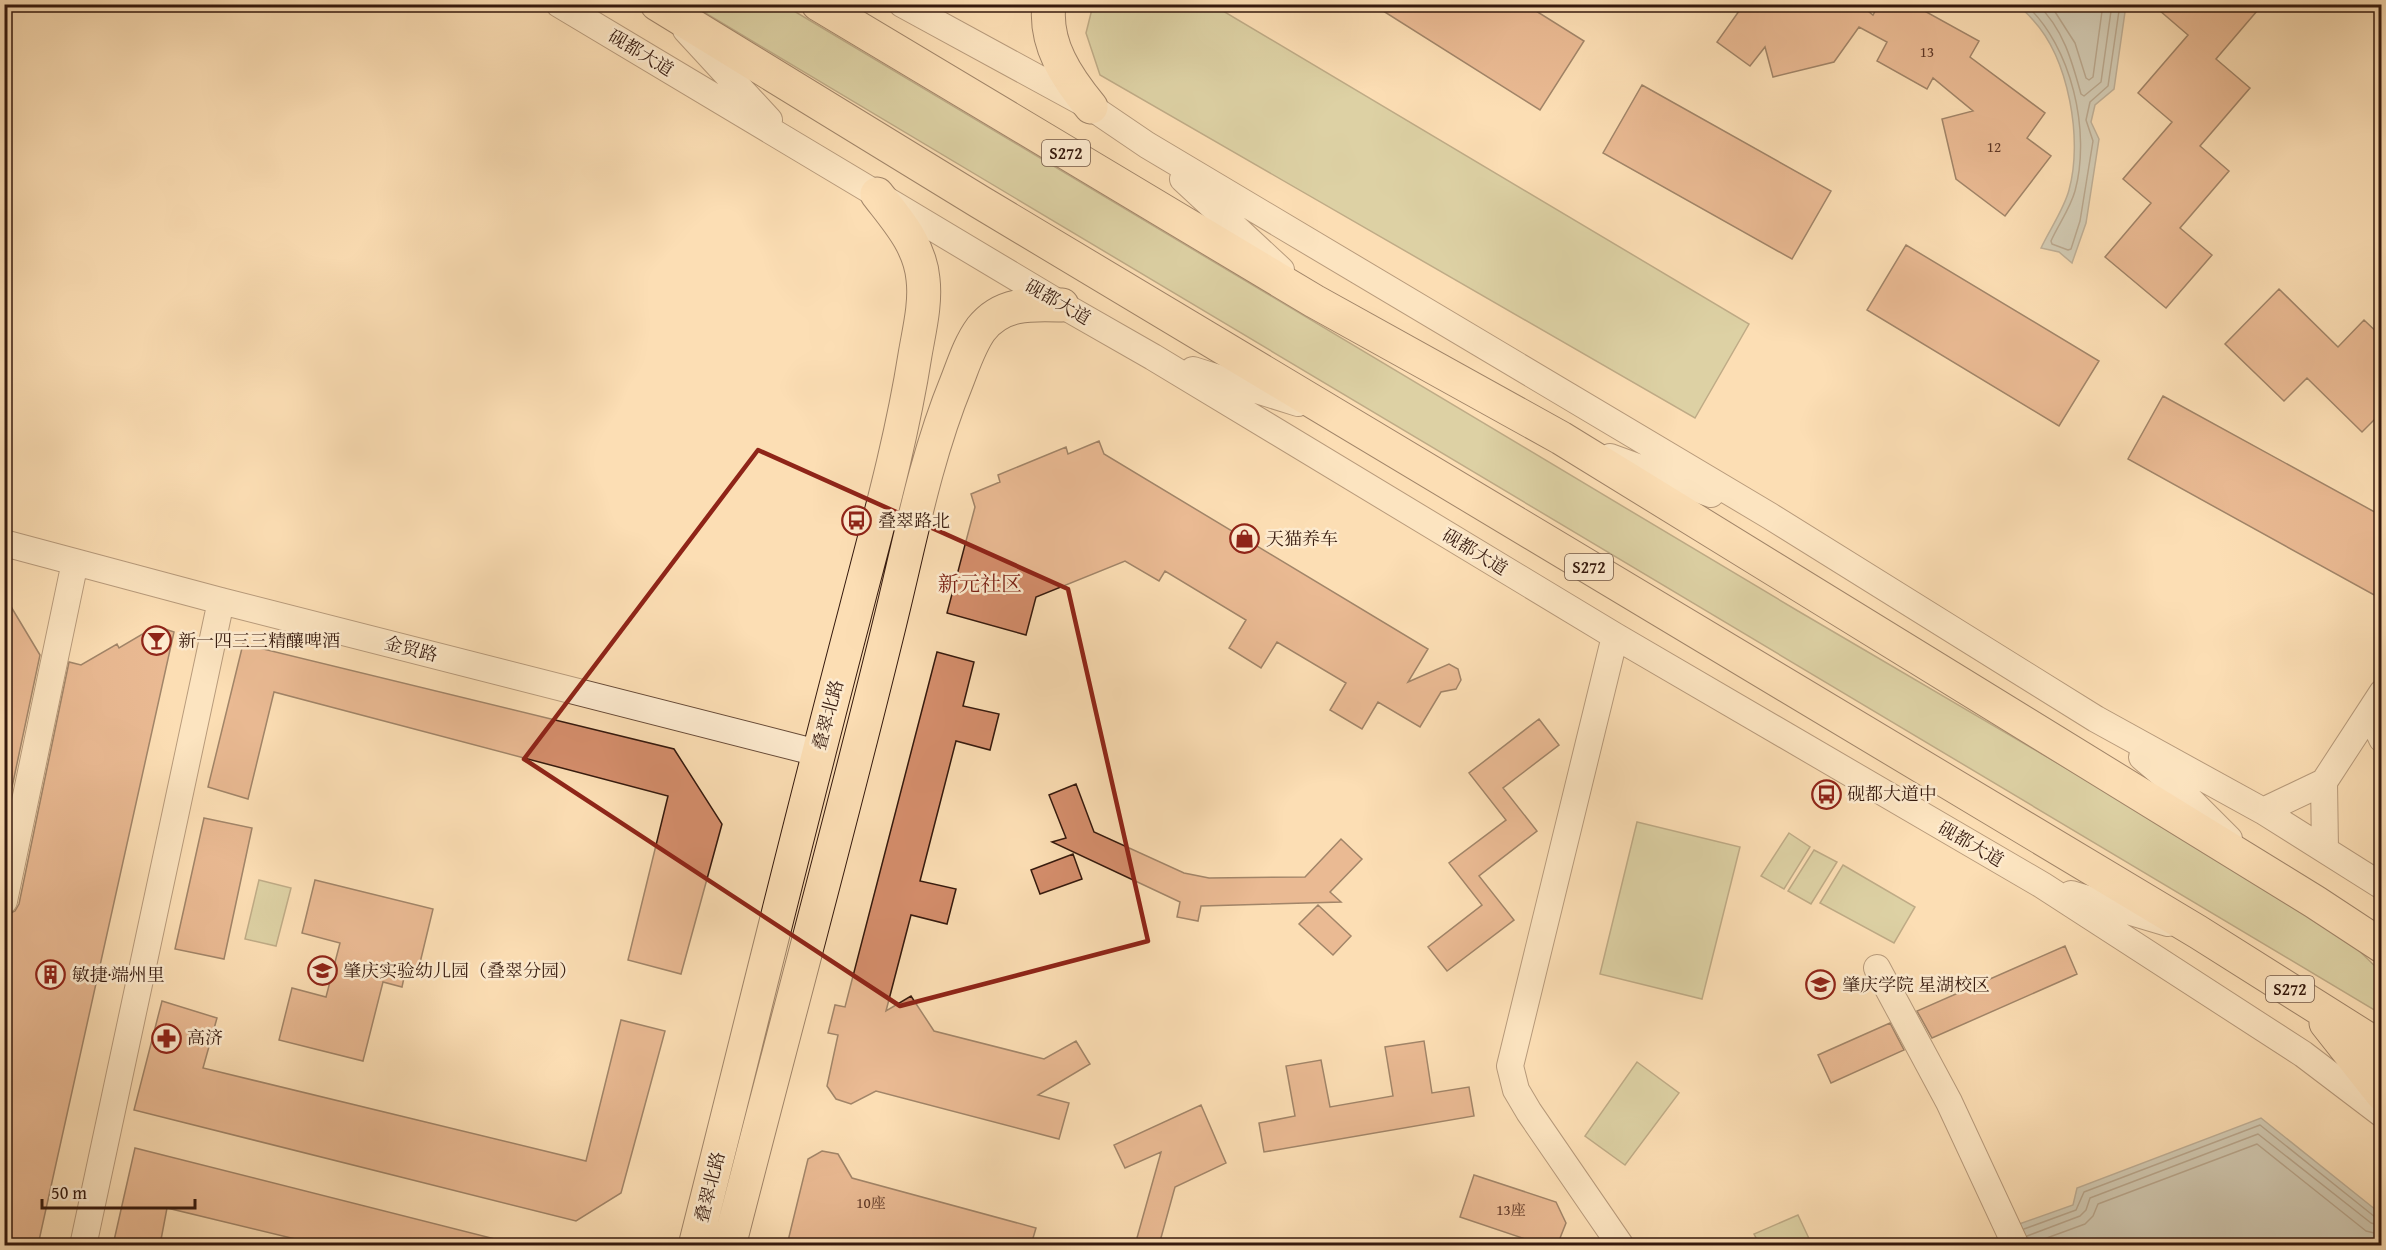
<svg xmlns="http://www.w3.org/2000/svg" width="2386" height="1250" font-family="'Gentium Book Plus','Noto Serif SC',serif">
<style>
.green{fill:#b9c291;stroke:#776e4f;stroke-width:1.5}
.water{fill:#a5b9b9;stroke:#787974;stroke-width:1.5}
.lines{fill:none;stroke-linecap:round;stroke-linejoin:round}
.shore{stroke:#6d6963;stroke-width:1.5}
.building{fill:#d58e6c;stroke:#35190d;stroke-width:1.5}
.minor-casing{stroke:#674a37;stroke-width:28}
.major-casing{stroke:#35190d;stroke-width:35}
.minor{stroke:#fdeace;stroke-width:26}
.major{stroke:#fcdeb4;stroke-width:33}
.marked{fill:none;stroke:#8f2418;stroke-width:4.5;stroke-linejoin:round}
.labels{text-anchor:middle;stroke-width:5;stroke-linejoin:round;paint-order:stroke}
.number-label{font-size:15px;fill:#5d3625}
.shield{fill:#fdeace;stroke:#715847;stroke-width:1.5}
.shield-label{font-size:16px;font-weight:bold;fill:#35190d}
.street-label{font-size:18px;fill:#35190d;stroke:#fdeace}
.poi-label{font-size:18px;fill:#35190d;stroke:#fdeace;text-anchor:start}
.quarter-label{font-size:21px;fill:#7a1f14;stroke:#fdeace}
</style>
<rect width="100%" height="100%" fill="#fcdeb4"/>
<filter id="stains"><feTurbulence type="fractalNoise" baseFrequency=".00333" numOctaves="4"/><feColorMatrix values="0 0 0 0 .2 0 0 0 0 .09 0 0 0 0 .02 0 0 0 .5 -.17"/></filter>
<radialGradient id="worn" r=".72"><stop offset=".6" stop-color="#630" stop-opacity="0"/><stop offset="1" stop-color="#630" stop-opacity=".3"/></radialGradient>
<path class="green" d="M 692,5 L 784,5 L 1798,611 L 2134,808 L 2347,939 L 2381,972 L 2381,1014 Z
M 1093,5 L 1213,5 L 1749,324 L 1695,418 L 1100,75 L 1086,33 Z
M 1637,822 L 1740,847 L 1702,999 L 1600,974 Z
M 1789,833 L 1810,847 L 1784,889 L 1761,876 Z
M 1814,850 L 1837,862 L 1811,904 L 1788,891 Z
M 1843,865 L 1915,907 L 1894,943 L 1820,903 Z
M 259,880 L 291,888 L 276,946 L 245,939 Z
M 1637,1062 L 1679,1093 L 1625,1165 L 1585,1136 Z
M 1798,1215 L 1812,1245 L 1760,1245 L 1754,1234 Z"/>
<path class="water" d="M 2016,5 L 2126,5 L 2114,89 L 2095,105 L 2091,122 L 2099,139 L 2086,223 L 2072,263 L 2059,252 L 2041,248 C 2050,229 2064,209 2069,190 C 2083,140 2069,59 2033,20 C 2028,14 2022,9 2016,5 Z
M 2261,1118 L 2381,1214 L 2382,1245 L 2013,1246 L 2005,1229 L 2073,1205 L 2077,1188 Z"/>
<g class="lines">
<path class="shore" d="M 2025,4 C 2072,46 2091,132 2075,191 C 2070,209 2058,225 2051,241 L 2052,244 L 2068,250 L 2071,249 L 2080,221 L 2093,141 L 2086,120 L 2090,102 L 2108,86 L 2120,4
M 2037,4 C 2063,28 2072,61 2081,94 L 2084,96 L 2101,82 L 2112,4
M 2050,4 L 2075,43 L 2086,78 L 2089,80 L 2093,77 L 2103,4
M 2024,1229 L 2076,1210 L 2084,1192 L 2260,1125 L 2375,1217 L 2382,1219
M 2027,1236 L 2080,1216 L 2086,1210 L 2090,1198 L 2258,1134 L 2371,1223 L 2382,1226
M 2034,1246 L 2036,1242 L 2085,1224 L 2093,1216 L 2098,1204 L 2257,1144 L 2366,1231 L 2382,1235"/>
</g>
<path class="building" d="M 1372,4 L 1525,4 L 1584,41 L 1540,110 Z
M 1744,4 L 1859,4 L 1873,15 L 1879,4 L 1912,4 L 1979,41 L 1970,57 L 2045,113 L 2027,138 L 2051,156 L 2005,216 L 1956,179 L 1942,119 L 1973,111 L 1933,78 L 1927,89 L 1877,61 L 1887,42 L 1859,27 L 1834,62 L 1773,77 L 1765,47 L 1750,66 L 1717,42 Z
M 2152,4 L 2263,4 L 2216,59 L 2250,88 L 2200,146 L 2229,171 L 2180,228 L 2212,255 L 2166,308 L 2105,257 L 2151,203 L 2123,179 L 2172,122 L 2138,93 L 2188,35 Z
M 1642,85 L 1831,191 L 1792,259 L 1603,153 Z
M 1906,245 L 2099,361 L 2059,426 L 1867,310 Z
M 2279,289 L 2338,347 L 2364,320 L 2382,337 L 2382,412 L 2362,432 L 2307,378 L 2284,401 L 2225,344 Z
M 2163,396 L 2382,516 L 2382,586 L 2376,596 L 2128,459 Z
M 1099,441 L 1104,454 L 1428,649 L 1408,682 L 1449,664 L 1458,669 L 1461,680 L 1456,689 L 1441,692 L 1420,727 L 1378,702 L 1362,729 L 1330,710 L 1346,683 L 1277,642 L 1261,668 L 1229,648 L 1246,620 L 1165,571 L 1159,581 L 1125,561 L 1036,597 L 1026,635 L 947,613 L 975,507 L 971,494 L 1000,482 L 998,475 L 1066,447 L 1068,454 Z
M 4,595 L 40,655 L 4,825 Z
M 156,626 L 174,632 L 38,1245 L 4,1245 L 4,916 L 15,911 L 19,904 L 69,662 L 81,665 L 117,644 L 119,648 Z
M 243,644 L 674,749 L 722,824 L 681,974 L 628,960 L 668,796 L 274,692 L 248,799 L 208,787 Z
M 937,652 L 974,662 L 963,706 L 999,714 L 990,750 L 956,741 L 920,881 L 956,889 L 947,924 L 911,915 L 886,1011 L 911,996 L 934,1031 L 1044,1059 L 1076,1041 L 1090,1064 L 1038,1095 L 1069,1103 L 1059,1139 L 876,1091 L 851,1104 L 836,1099 L 827,1086 L 838,1035 L 828,1033 L 835,1005 L 845,1007 Z
M 1539,719 L 1559,745 L 1503,788 L 1537,831 L 1479,876 L 1514,920 L 1447,971 L 1428,947 L 1482,905 L 1449,863 L 1506,820 L 1469,773 Z
M 1076,784 L 1094,832 L 1184,873 L 1209,878 L 1305,877 L 1341,839 L 1362,859 L 1330,892 L 1341,902 L 1201,906 L 1198,921 L 1177,917 L 1180,902 L 1052,842 L 1066,838 L 1049,795 Z
M 204,818 L 252,828 L 224,959 L 175,949 Z
M 1073,854 L 1082,879 L 1040,894 L 1031,870 Z
M 315,880 L 433,909 L 419,967 L 407,964 L 402,987 L 383,982 L 363,1061 L 279,1040 L 292,988 L 326,997 L 340,943 L 302,933 Z
M 1318,905 L 1351,936 L 1333,955 L 1299,924 Z
M 2065,946 L 2077,974 L 1932,1038 L 1917,1011 Z
M 162,1001 L 217,1018 L 203,1068 L 586,1161 L 621,1020 L 665,1031 L 621,1193 L 576,1221 L 134,1110 Z
M 1890,1023 L 1904,1050 L 1831,1083 L 1818,1055 Z
M 1424,1041 L 1432,1093 L 1469,1087 L 1474,1116 L 1264,1152 L 1259,1123 L 1295,1116 L 1286,1066 L 1321,1060 L 1330,1107 L 1393,1096 L 1385,1047 Z
M 1201,1105 L 1226,1163 L 1175,1187 L 1159,1245 L 1135,1245 L 1161,1152 L 1125,1168 L 1114,1145 Z
M 135,1148 L 499,1240 L 498,1245 L 320,1245 L 167,1208 L 160,1245 L 113,1245 Z
M 822,1151 L 838,1154 L 852,1178 L 1036,1228 L 1031,1245 L 787,1245 L 808,1159 Z
M 1474,1175 L 1556,1202 L 1566,1223 L 1558,1243 L 1548,1240 L 1546,1245 L 1529,1245 L 1531,1241 L 1460,1217 Z"/>
<g class="lines">
<defs>
<path id="minor" d="M 559,4 L 1062,305 L 1153,357 L 1615,636 L 2042,885 L 2303,1054 L 2382,1114
M 902,4 L 1091,107 L 1147,145 L 1770,516 L 2096,719 L 2263,811 L 2382,886
M 686,30 L 769,120
M 1183,179 L 1281,270
M 1193,370 L 1298,403
M 1610,457 L 1711,494
M 4,543 L 221,601 L 818,753
M 1615,636 L 1510,1066 L 1516,1090 L 1529,1112 L 1621,1246
M 2370,713 L 2382,739
M 2142,757 L 2175,785 L 2229,839
M 2324,782 L 2382,693
M 2324,782 L 2325,849
M 2263,811 L 2324,782
M 2071,894 L 2168,923
M 4,901 L 75,562
M 1877,968 L 1949,1102 L 2016,1246
M 83,1246 L 221,601"/>
<path id="major" d="M 657,4 L 980,202 L 2198,932 L 2382,1048
M 818,4 L 1314,301 L 1561,438 L 2315,902 L 2382,946
M 1049,4 C 1044,44 1067,78 1091,107
M 2326,1023 L 2382,1094
M 695,1246 C 748,1036 799,826 854,617 C 876,531 901,444 915,355 C 919,331 926,304 923,279 C 920,245 897,220 877,194
M 729,1246 C 782,1038 839,831 890,622 C 910,541 925,459 957,381 C 964,363 970,344 981,329 C 1002,302 1032,304 1062,305"/>
</defs>
<use href="#minor" class="minor-casing"/>
<use href="#major" class="major-casing"/>
<use href="#minor" class="minor"/>
<use href="#major" class="major"/>
</g>
<path d="M0 0H2386V1250H0ZM 758,450 L 1068,589 L 1148,941 L 900,1006 L 524,759 Z" fill="#fcdeb4" fill-opacity=".55" fill-rule="evenodd"/>
<path class="marked" d="M 758,450 L 1068,589 L 1148,941 L 900,1006 L 524,759 Z"/>
<defs>
<symbol id="bus-ring" viewBox="-11 -11 22 22"><circle r="9.5" fill="#fdeace" stroke="#8f2418" stroke-width="1.5"/><path d="M-5-6H5V4H4V6H2V4H-2V6H-4V4H-5ZM-3.5-4V0h7V-4ZM-3.5 1.2v1.5H-2V1.2ZM2 1.2v1.5H3.5V1.2Z" fill="#8f2418"/></symbol>
<symbol id="shop-ring" viewBox="-11 -11 22 22"><circle r="9.5" fill="#fdeace" stroke="#8f2418" stroke-width="1.5"/><path d="M-5-2.5h2.3a2.7 3.5 0 0 1 5.4 0H5L5.5 6h-11ZM-1.5-2.5h3a1.5 2.3 0 0 0-3 0Z" fill="#8f2418"/></symbol>
<symbol id="bar-ring" viewBox="-11 -11 22 22"><circle r="9.5" fill="#fdeace" stroke="#8f2418" stroke-width="1.5"/><path d="M-6-5H6L.8 .8V4.5H3.5V6h-7V4.5H-.8V.8Z" fill="#8f2418"/></symbol>
<symbol id="school-ring" viewBox="-11 -11 22 22"><circle r="9.5" fill="#fdeace" stroke="#8f2418" stroke-width="1.5"/><path d="M0-5L7-2L0 1L-7-2ZM-4 1L0 2.5L4 1V4Q0 6-4 4Z" fill="#8f2418"/></symbol>
<symbol id="building-ring" viewBox="-11 -11 22 22"><circle r="9.5" fill="#fdeace" stroke="#8f2418" stroke-width="1.5"/><path d="M-4-6H4V6H1V3H-1V6H-4ZM-2.5-4.3h1.7v1.8h-1.7ZM.8-4.3h1.7v1.8H.8ZM-2.5-1h1.7V.8h-1.7ZM.8-1h1.7V.8H.8Z" fill="#8f2418"/></symbol>
<symbol id="university-ring" viewBox="-11 -11 22 22"><circle r="9.5" fill="#fdeace" stroke="#8f2418" stroke-width="1.5"/><path d="M0-5L7-2L0 1L-7-2ZM-4 1L0 2.5L4 1V4Q0 6-4 4Z" fill="#8f2418"/></symbol>
<symbol id="pharmacy-ring" viewBox="-11 -11 22 22"><circle r="9.5" fill="#fdeace" stroke="#8f2418" stroke-width="1.5"/><path d="M-2-6h4v4h4v4h-4v4h-4v-4h-4v-4h4Z" fill="#8f2418"/></symbol>
</defs>
<g fill-rule="evenodd">
<use href="#bus-ring" x="840" y="504" width="33" height="33"/>
<use href="#shop-ring" x="1228" y="522" width="33" height="33"/>
<use href="#bar-ring" x="140" y="624" width="33" height="33"/>
<use href="#bus-ring" x="1810" y="778" width="33" height="33"/>
<use href="#school-ring" x="306" y="954" width="33" height="33"/>
<use href="#building-ring" x="34" y="958" width="33" height="33"/>
<use href="#university-ring" x="1804" y="968" width="33" height="33"/>
<use href="#pharmacy-ring" x="150" y="1022" width="33" height="33"/>
</g>
<g class="labels">
<g class="number-label">
<text x="1927" y="57">13</text>
<text x="1994" y="152">12</text>
<text x="871" y="1208">10座</text>
<text x="1511" y="1215">13座</text>
</g>
<g class="shield">
<rect x="1042" y="140" width="48" height="26" rx="4.5"/>
<rect x="1565" y="554" width="48" height="26" rx="4.5"/>
<rect x="2266" y="976" width="48" height="26" rx="4.5"/>
</g>
<g class="shield-label">
<text x="1066" y="159">S272</text>
<text x="1589" y="573">S272</text>
<text x="2290" y="995">S272</text>
</g>
<g class="street-label">
<text transform="translate(641 53) rotate(31)" y="6">砚都大道</text>
<text transform="translate(1058 302) rotate(30)" y="6">砚都大道</text>
<text transform="translate(1475 552) rotate(31)" y="6">砚都大道</text>
<text transform="translate(411 649) rotate(14)" y="6">金贸路</text>
<text transform="translate(828 715) rotate(-75)" y="6">叠翠北路</text>
<text transform="translate(1971 844) rotate(30)" y="6">砚都大道</text>
<text transform="translate(710 1187) rotate(-76)" y="6">叠翠北路</text>
</g>
<g class="poi-label">
<text x="878" y="527">叠翠路北</text>
<text x="1266" y="545">天猫养车</text>
<text x="178" y="647">新一四三三精釀啤酒</text>
<text x="1847" y="800">砚都大道中</text>
<text x="343" y="977">肇庆实验幼儿园（叠翠分园）</text>
<text x="72" y="981">敏捷·端州里</text>
<text x="1842" y="991">肇庆学院 星湖校区</text>
<text x="187" y="1044">高济</text>
</g>
<g class="quarter-label">
<text x="980" y="591">新元社区</text>
</g>
</g>
<rect width="2386" height="1250" fill="none" stroke="#fcdeb4" stroke-width="24"/>
<rect x="6" y="6" width="2374" height="1238" fill="none" stroke="#35190d" stroke-width="3"/>
<rect x="12" y="12" width="2362" height="1226" fill="none" stroke="#35190d" stroke-width="1.5"/>
<path d="M42 1199v9h153v-9" fill="none" stroke="#35190d" stroke-width="3"/>
<text x="51" y="1199" font-size="18" fill="#35190d" stroke="#fdeace" stroke-width="4.5" paint-order="stroke">50 m</text>
<rect width="100%" height="100%" filter="url(#stains)"/>
<rect width="100%" height="100%" fill="url(#worn)"/>
</svg>
